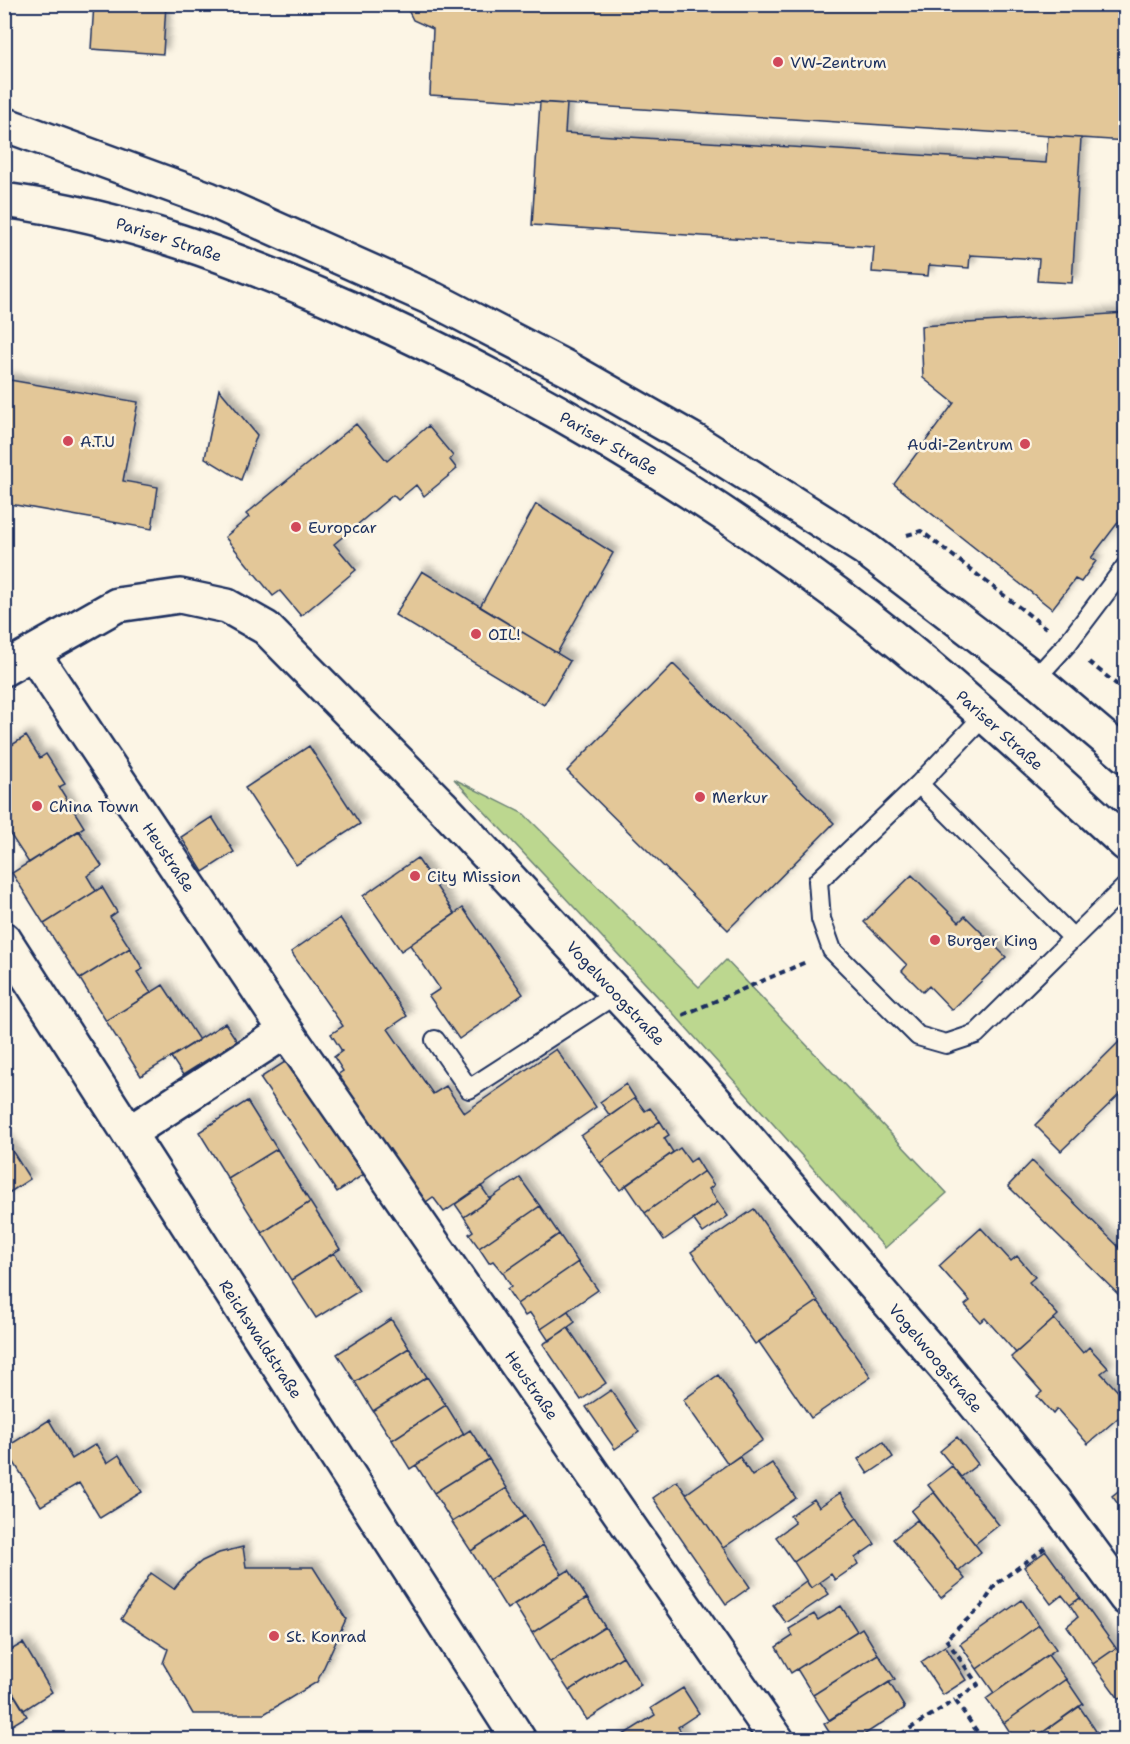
<svg xmlns="http://www.w3.org/2000/svg" width="1130" height="1744" font-family="'Shantell Sans',sans-serif">
<style>
.green{fill:#bcd78f;stroke:#6c8376;stroke-width:1.5}
.building{fill:#e3c798;stroke:#1b2f5e;stroke-width:1.5;filter:url(#shadow)}
.lines{fill:none;stroke-linecap:round;stroke-linejoin:round}
.service-casing{stroke:#1b2f5e;stroke-width:22}
.minor-casing{stroke:#1b2f5e;stroke-width:38}
.tertiary-casing{stroke:#1b2f5e;stroke-width:38}
.secondary-casing{stroke:#1b2f5e;stroke-width:38}
.path{stroke:#1b2f5e;stroke-width:4;stroke-dasharray:6 4.5;stroke-linecap:butt}
.service{stroke:#fcf5e5;stroke-width:18}
.minor{stroke:#fcf5e5;stroke-width:33}
.tertiary{stroke:#fcf5e5;stroke-width:33}
.secondary{stroke:#fcf5e5;stroke-width:33}
.poi-dot{fill:#d1495b;stroke:#fcf5e5;stroke-width:2}
.labels{text-anchor:middle;stroke-width:5;stroke-linejoin:round;paint-order:stroke}
.poi-label{font-size:16px;fill:#1b2f5e;stroke:#fcf5e5;text-anchor:start}
.street-label{font-size:16px;fill:#1b2f5e;stroke:#fcf5e5}
</style>
<defs>
<filter id="shadow"><feDropShadow dx="5.5" dy="-5.5" stdDeviation="3" flood-color="#0004"/></filter>
</defs>
<rect width="100%" height="100%" fill="#fcf5e5"/>
<filter id="ink" filterUnits="userSpaceOnUse"><feTurbulence type="fractalNoise" baseFrequency=".0167" numOctaves="2"/><feDisplacementMap in="SourceGraphic" scale="12" xChannelSelector="R" yChannelSelector="G"/><feConvolveMatrix kernelMatrix="1 2 1 2 8 2 1 2 1" color-interpolation-filters="sRGB"/></filter>
<g filter="url(#ink)">
<path class="green" d="M 454,779 L 524,814 L 699,987 L 726,960 L 947,1193 L 885,1248 L 673,1013 Z"/>
<path class="building" d="M 94,4 L 166,4 L 163,54 L 91,49 Z
M 405,4 L 1126,4 L 1126,141 L 430,95 L 433,29 L 413,20 Z
M 540,102 L 567,104 L 565,133 L 1046,163 L 1048,136 L 1081,138 L 1072,283 L 1037,281 L 1039,259 L 970,255 L 969,268 L 929,265 L 928,276 L 872,272 L 874,247 L 532,225 Z
M 1126,313 L 1126,512 L 1091,558 L 1096,561 L 1081,582 L 1075,579 L 1052,609 L 894,484 L 954,403 L 923,378 L 921,326 Z
M 4,379 L 138,402 L 123,481 L 158,487 L 152,529 L 4,503 Z
M 219,389 L 257,435 L 241,480 L 205,458 Z
M 356,424 L 387,461 L 428,426 L 453,456 L 450,460 L 457,469 L 424,496 L 416,485 L 398,500 L 393,495 L 334,544 L 356,570 L 301,616 L 280,591 L 273,596 L 225,537 L 249,517 L 246,514 Z
M 536,504 L 613,553 L 557,653 L 480,607 Z
M 422,571 L 570,661 L 544,705 L 395,615 Z
M 673,664 L 834,823 L 728,930 L 567,771 Z
M 26,736 L 40,758 L 46,754 L 65,784 L 59,787 L 84,827 L 29,863 L 4,825 L 4,750 Z
M 309,746 L 360,824 L 296,865 L 245,788 Z
M 212,817 L 234,852 L 203,872 L 181,837 Z
M 79,831 L 102,866 L 87,876 L 96,891 L 44,924 L 12,873 Z
M 417,858 L 455,914 L 401,951 L 363,896 Z
M 912,875 L 959,922 L 965,916 L 1006,957 L 952,1010 L 929,986 L 923,992 L 902,971 L 907,965 L 864,922 Z
M 102,887 L 117,912 L 110,917 L 130,948 L 80,979 L 44,924 Z
M 463,908 L 523,994 L 459,1039 L 429,996 L 440,989 L 410,945 Z
M 340,918 L 407,1016 L 388,1029 L 433,1094 L 446,1086 L 464,1113 L 556,1049 L 596,1107 L 444,1212 L 433,1197 L 426,1202 L 337,1075 L 343,1071 L 334,1057 L 342,1051 L 331,1034 L 343,1026 L 291,952 Z
M 130,948 L 143,969 L 137,972 L 151,993 L 106,1021 L 80,979 Z
M 163,985 L 199,1040 L 141,1076 L 106,1021 Z
M 225,1023 L 237,1041 L 183,1075 L 171,1057 Z
M 1126,1035 L 1126,1088 L 1061,1151 L 1035,1125 Z
M 288,1060 L 366,1173 L 337,1192 L 260,1078 Z
M 626,1084 L 635,1098 L 610,1116 L 600,1102 Z
M 635,1098 L 645,1111 L 650,1108 L 660,1121 L 600,1163 L 581,1136 Z
M 247,1101 L 277,1149 L 228,1179 L 199,1132 Z
M 660,1121 L 669,1135 L 664,1138 L 673,1152 L 620,1190 L 600,1163 Z
M 4,1138 L 30,1179 L 4,1196 Z
M 680,1148 L 690,1162 L 696,1158 L 704,1171 L 645,1213 L 626,1185 Z
M 277,1149 L 310,1202 L 262,1233 L 228,1179 Z
M 1032,1161 L 1126,1254 L 1126,1302 L 1008,1186 Z
M 704,1171 L 714,1185 L 709,1189 L 718,1202 L 664,1240 L 645,1213 Z
M 520,1178 L 540,1206 L 479,1248 L 469,1234 L 473,1231 L 464,1217 Z
M 481,1186 L 490,1199 L 464,1217 L 455,1204 Z
M 310,1202 L 340,1249 L 291,1280 L 262,1233 Z
M 718,1202 L 728,1216 L 703,1233 L 693,1219 Z
M 540,1206 L 559,1234 L 503,1273 L 493,1261 L 489,1263 L 479,1248 Z
M 754,1209 L 818,1301 L 755,1344 L 691,1252 Z
M 981,1228 L 1011,1261 L 1017,1256 L 1035,1277 L 1029,1282 L 1058,1315 L 1016,1353 L 985,1318 L 980,1322 L 965,1305 L 970,1301 L 939,1266 Z
M 559,1234 L 578,1262 L 517,1304 L 507,1289 L 511,1286 L 503,1273 Z
M 334,1253 L 359,1291 L 316,1318 L 291,1280 Z
M 578,1262 L 598,1290 L 541,1329 L 530,1313 L 525,1316 L 517,1304 Z
M 818,1301 L 871,1377 L 811,1418 L 759,1342 Z
M 568,1311 L 575,1322 L 549,1341 L 541,1329 Z
M 391,1319 L 409,1348 L 355,1382 L 337,1354 Z
M 1054,1319 L 1083,1353 L 1089,1347 L 1108,1368 L 1101,1373 L 1126,1400 L 1126,1411 L 1088,1444 L 1057,1409 L 1053,1414 L 1037,1396 L 1042,1392 L 1011,1357 Z
M 568,1328 L 606,1383 L 581,1400 L 543,1344 Z
M 409,1348 L 427,1377 L 373,1411 L 355,1382 Z
M 718,1375 L 763,1440 L 728,1464 L 683,1400 Z
M 427,1377 L 446,1405 L 392,1440 L 373,1411 Z
M 611,1390 L 639,1432 L 615,1449 L 586,1407 Z
M 446,1405 L 464,1434 L 410,1469 L 392,1440 Z
M 49,1420 L 72,1459 L 96,1444 L 107,1463 L 119,1455 L 142,1492 L 100,1518 L 79,1483 L 41,1506 L 5,1448 Z
M 470,1430 L 489,1459 L 434,1493 L 416,1465 Z
M 957,1437 L 978,1464 L 961,1477 L 940,1451 Z
M 883,1442 L 893,1457 L 868,1474 L 858,1459 Z
M 739,1456 L 752,1476 L 772,1463 L 796,1498 L 723,1548 L 686,1494 Z
M 489,1459 L 507,1488 L 452,1522 L 434,1493 Z
M 952,1466 L 999,1525 L 975,1544 L 928,1485 Z
M 677,1481 L 750,1587 L 726,1604 L 653,1498 Z
M 1126,1485 L 1126,1515 L 1112,1496 Z
M 507,1488 L 525,1516 L 471,1551 L 452,1522 Z
M 934,1492 L 981,1552 L 958,1571 L 911,1511 Z
M 840,1493 L 857,1518 L 794,1562 L 776,1537 L 795,1523 L 790,1516 L 814,1499 L 819,1507 Z
M 525,1516 L 543,1545 L 489,1580 L 471,1551 Z
M 857,1518 L 875,1544 L 855,1558 L 858,1564 L 835,1580 L 831,1574 L 811,1588 L 794,1562 Z
M 917,1520 L 965,1579 L 941,1598 L 893,1539 Z
M 543,1545 L 562,1574 L 507,1609 L 489,1580 Z
M 243,1547 L 246,1567 L 313,1567 L 346,1619 L 317,1682 L 264,1714 L 193,1714 L 163,1663 L 168,1649 L 121,1619 L 151,1573 L 174,1589 L 185,1575 L 202,1561 L 219,1553 Z
M 1046,1551 L 1080,1598 L 1070,1605 L 1062,1595 L 1051,1604 L 1024,1567 Z
M 569,1570 L 587,1598 L 532,1633 L 514,1604 Z
M 806,1581 L 811,1588 L 820,1582 L 829,1594 L 786,1623 L 773,1605 Z
M 587,1598 L 605,1627 L 550,1662 L 532,1633 Z
M 1080,1598 L 1116,1648 L 1093,1664 L 1067,1626 L 1078,1617 L 1070,1605 Z
M 1022,1600 L 1039,1625 L 977,1669 L 960,1644 Z
M 841,1606 L 857,1631 L 791,1673 L 776,1647 L 793,1636 L 789,1629 L 814,1614 L 818,1620 Z
M 1039,1625 L 1056,1649 L 994,1693 L 977,1669 Z
M 605,1627 L 623,1656 L 569,1691 L 550,1662 Z
M 862,1628 L 878,1654 L 813,1695 L 797,1669 Z
M 23,1643 L 52,1692 L 24,1710 L 4,1678 L 4,1654 Z
M 945,1646 L 966,1680 L 943,1695 L 921,1662 Z
M 1116,1648 L 1126,1662 L 1126,1694 L 1119,1699 L 1093,1664 Z
M 878,1654 L 895,1679 L 829,1720 L 813,1695 Z
M 1048,1655 L 1066,1679 L 1004,1723 L 986,1699 Z
M 623,1656 L 641,1685 L 587,1720 L 569,1691 Z
M 4,1678 L 27,1716 L 4,1730 Z
M 1066,1679 L 1083,1704 L 1032,1740 L 1015,1740 L 1004,1723 Z
M 889,1682 L 905,1708 L 856,1740 L 834,1740 L 824,1724 Z
M 683,1688 L 699,1713 L 678,1727 L 686,1740 L 615,1740 L 655,1715 L 651,1708 Z
M 1079,1706 L 1096,1731 L 1083,1740 L 1032,1740 Z"/>
<g class="lines">
<defs>
<path id="service" d="M 1035,679 L 1067,644 L 1126,566
M 985,715 L 919,784 L 818,881 L 821,919 L 832,950 L 918,1036 L 946,1044 L 976,1034 L 1126,886
M 919,784 L 1073,938
M 435,1040 L 469,1089 L 616,994"/>
<path id="minor" d="M 33,653 L 286,1031 L 777,1740
M 4,669 L 117,605 L 180,596 L 227,606 L 266,628 L 441,805 L 695,1078 L 944,1366 L 1054,1500 L 1126,1598
M 129,1133 L 286,1031"/>
<path id="tertiary" d="M 4,939 L 519,1740"/>
<path id="secondary" d="M 4,124 L 209,199 L 433,299 L 570,370 L 693,440 L 864,548 L 1035,679 L 1126,756
M 4,200 C 127,217 236,258 349,308 C 521,384 686,481 837,594 C 939,670 1032,758 1126,844"/>
</defs>
<use href="#service" class="service-casing"/>
<use href="#minor" class="minor-casing"/>
<use href="#tertiary" class="tertiary-casing"/>
<use href="#secondary" class="secondary-casing"/>
<path class="path" d="M 907,535 L 921,531 L 1046,628
M 1089,662 L 1126,692
M 683,1015 L 806,962
M 892,1740 L 955,1700
M 983,1740 L 955,1700 L 978,1685 L 946,1639 L 982,1606 L 996,1584 L 1046,1547"/>
<use href="#service" class="service"/>
<use href="#minor" class="minor"/>
<use href="#tertiary" class="tertiary"/>
<use href="#secondary" class="secondary"/>
</g>
</g>
<g class="poi-dot">
<circle cx="778" cy="62" r="6"/>
<circle cx="68" cy="441" r="6"/>
<circle cx="1025" cy="444" r="6"/>
<circle cx="296" cy="527" r="6"/>
<circle cx="476" cy="634" r="6"/>
<circle cx="700" cy="797" r="6"/>
<circle cx="37" cy="806" r="6"/>
<circle cx="415" cy="876" r="6"/>
<circle cx="935" cy="940" r="6"/>
<circle cx="274" cy="1636" r="6"/>
</g>
<g class="labels">
<g class="poi-label">
<text x="790" y="68">VW-Zentrum</text>
<text x="80" y="447">A.T.U</text>
<text x="1013" y="450" text-anchor="end">Audi-Zentrum</text>
<text x="308" y="533">Europcar</text>
<text x="488" y="640">OIL!</text>
<text x="712" y="803">Merkur</text>
<text x="49" y="812">China Town</text>
<text x="427" y="882">City Mission</text>
<text x="947" y="946">Burger King</text>
<text x="286" y="1642">St. Konrad</text>
</g>
<g class="street-label">
<text transform="translate(169 239) rotate(18)" y="6">Pariser Straße</text>
<text transform="translate(609 443) rotate(30)" y="6">Pariser Straße</text>
<text transform="translate(1000 730) rotate(42)" y="6">Pariser Straße</text>
<text transform="translate(169 857) rotate(56)" y="6">Heustraße</text>
<text transform="translate(616 993) rotate(47)" y="6">Vogelwoogstraße</text>
<text transform="translate(261 1339) rotate(57)" y="6">Reichswaldstraße</text>
<text transform="translate(936 1358) rotate(50)" y="6">Vogelwoogstraße</text>
<text transform="translate(532 1385) rotate(55)" y="6">Heustraße</text>
</g>
</g>
<rect width="1130" height="1744" fill="none" stroke="#fcf5e5" stroke-width="24"/>
<rect x="12" y="12" width="1106" height="1720" fill="none" stroke="#1b2f5e" stroke-width="2" filter="url(#ink)"/>
</svg>
